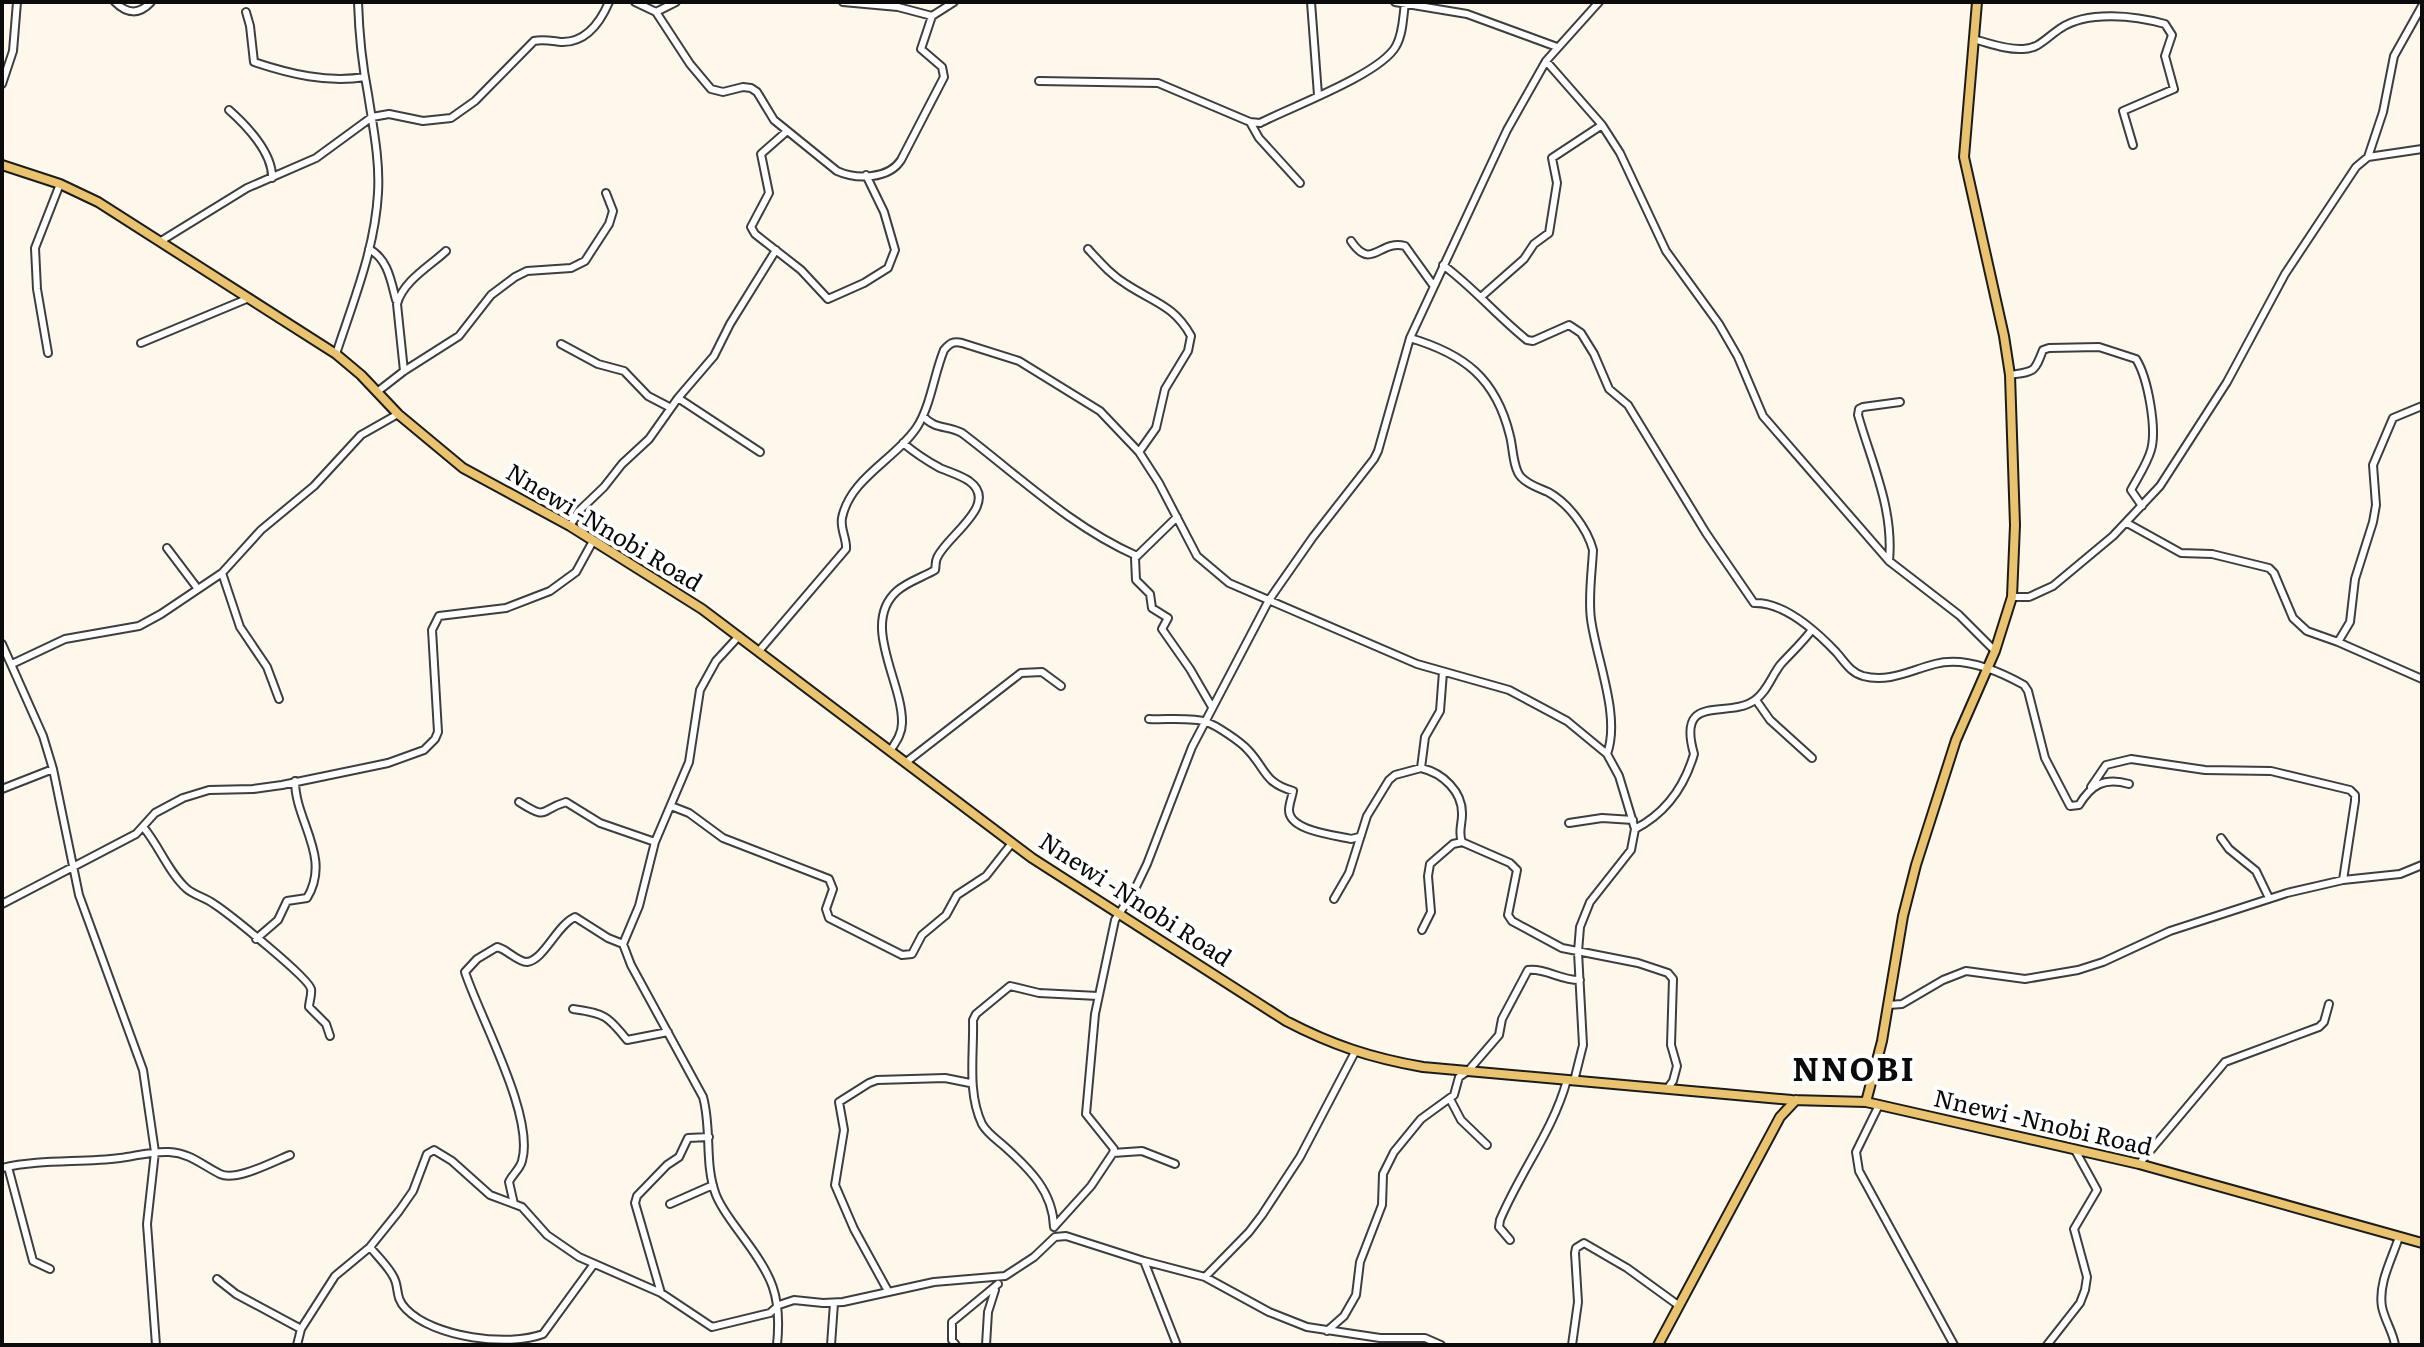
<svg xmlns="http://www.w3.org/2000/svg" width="2424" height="1347" font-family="Literata,serif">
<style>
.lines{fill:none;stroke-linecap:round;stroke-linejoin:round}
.minor-casing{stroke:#3e3e3e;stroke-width:10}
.major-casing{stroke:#1c1c1c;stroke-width:12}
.minor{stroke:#fff;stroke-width:6}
.major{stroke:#e9c36f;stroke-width:8}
.labels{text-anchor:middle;stroke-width:8;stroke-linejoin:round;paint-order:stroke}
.street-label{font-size:24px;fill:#0b0b0b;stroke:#fff}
.district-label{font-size:32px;font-weight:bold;letter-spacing:2px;fill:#0b0b0b;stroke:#fff}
</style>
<rect width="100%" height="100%" fill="#fdf8eb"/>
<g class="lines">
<defs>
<path id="minor" d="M 115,2 C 127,14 139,15 151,2
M 635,2 L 656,12 L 690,64 L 711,89 L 723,92 L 743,87 L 751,88 L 757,92 L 774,120 L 837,171 C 857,180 889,179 901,160 L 944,77 L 942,67 L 921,49 L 932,16
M 843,2 L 898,7 L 932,16 L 954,2
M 1311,2 L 1318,95
M 1395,2 L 1467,14 L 1557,47
M 246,12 L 250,26 L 254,62 C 290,74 327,83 365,77
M 656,12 L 676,2
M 1973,39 C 1989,43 2006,50 2023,49 C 2039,49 2048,36 2061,28 C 2088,10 2136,16 2165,24 L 2172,35 L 2165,56 L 2174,89 L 2123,111 L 2133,145
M 1546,61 L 1602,125 L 1620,153 L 1666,251 L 1719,324 L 1738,357 L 1763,416 L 1889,561 L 1959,615 L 1995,651
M 1039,81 L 1158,83 L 1250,122 L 1260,123 C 1291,107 1381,74 1396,46 C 1403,34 1403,17 1405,3
M 2,84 L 13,51 L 17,2
M 229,110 C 246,125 273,153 272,178
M 1250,122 L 1259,138 L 1300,183
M 786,132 L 761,154 L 769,193 L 751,227 L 755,234 L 801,270 L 828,299 L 864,283 L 888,268 L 895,250 L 884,212 L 866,175
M 2368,157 L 2383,112 L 2394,56 L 2422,6
M 161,241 L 247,188 L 316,158 L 372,117 L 389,114 L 423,121 L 451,118 L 475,101 L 534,41 C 543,39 552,41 561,42 C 586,43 600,23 609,2
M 1351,241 C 1372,272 1379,239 1405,246 L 1433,285
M 369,249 C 388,259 391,281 396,300
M 1088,249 C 1100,262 1111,275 1126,284 C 1153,302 1174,305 1191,336 L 1188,351 L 1165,389 L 1156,428 L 1139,452
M 1443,265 C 1474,288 1497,316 1527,340 L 1533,341 L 1569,325 L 1581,333 L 1594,354 L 1609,389 L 1628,405 L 1706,533 L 1754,603 C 1784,602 1816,631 1836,652 C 1845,662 1850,672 1863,676 C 1889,683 1911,670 1935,664 C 1964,656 1999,671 2024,685 L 2028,691 L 2045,758 L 2070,806 L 2079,805 C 2091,785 2104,777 2129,784
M 1482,296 L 1524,259 L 1534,244 L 1549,233 L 1557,183 L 1552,158 L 1602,125
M 1410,338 C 1464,354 1496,378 1510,436 C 1513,447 1513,469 1521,477 C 1528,485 1539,488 1548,492 C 1568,503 1587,528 1593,550 C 1592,572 1588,597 1591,619 C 1596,658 1621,716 1607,754
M 141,343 L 249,298
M 561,344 L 598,364 L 624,371 L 648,396 L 671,408
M 48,353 L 37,289 L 35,248 L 60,184
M 336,354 C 353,302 375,249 378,193 C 380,160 373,127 368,94 C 362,64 359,33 358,2
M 404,371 L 397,304 C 403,281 430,266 446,251
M 2010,375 C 2035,371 2034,373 2043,350 L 2049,348 L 2099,347 L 2136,359 C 2148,378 2157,429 2151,450 C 2147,464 2138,477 2131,490 L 2142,506
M 377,392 L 404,371 L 459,336 L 491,295 L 515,277 L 527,271 L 571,268 L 585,261 L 609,224 L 613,211 L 606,193
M 678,398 L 760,452
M 923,416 C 935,430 947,425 962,433 C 1020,477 1070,526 1137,556
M 1177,517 L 1135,558 L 1136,580 L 1150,594 L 1152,608 L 1168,618 L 1162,629 L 1190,669 L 1212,707
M 2127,523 L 2181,553 L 2212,554 L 2269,568 L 2274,573 L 2293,618 L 2307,631 L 2338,642 L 2422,679
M 570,526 L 580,510 L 604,487 L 622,464 L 649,439 L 678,398 L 714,356 L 730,324 L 776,250
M 167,548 L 198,589
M 1889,561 C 1894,509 1872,464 1858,415 L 1859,409 L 1863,407 L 1900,402
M 222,573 L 240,627 L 267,667 L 279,699
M 2012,597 L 2029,597 L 2053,586 L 2113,536 L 2160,486 L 2227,382 L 2285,274 L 2356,167 L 2368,157 L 2422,149
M 739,636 L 716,661 L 700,690 L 689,762 L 655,842 L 639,906 L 623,944 L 631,965 L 703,1097 C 712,1129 704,1164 716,1195 C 722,1210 733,1223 743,1237 C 772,1276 782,1295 777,1345
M 2338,642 L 2350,622 L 2355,579 L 2373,522 L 2376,505 L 2373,465 L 2393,418 L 2422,406
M 2,644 L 43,736 L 53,769 L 79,895 L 143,1070 L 155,1152 L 147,1224 L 156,1345
M 759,651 L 846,549 C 847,539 840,529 842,518 C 850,478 896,459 917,427 C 931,405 934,374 944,350 C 950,343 953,341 962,343 L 1019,361 L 1100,411 L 1139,452 L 1159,483 L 1197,556 L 1229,583 L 1417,664 L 1509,690 L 1567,721 L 1607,754 L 1619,776 L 1635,829 L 1631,850 L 1590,902 L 1580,927 L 1578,952 L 1583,1045 L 1574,1081
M 12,664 L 65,639 L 139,626 L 161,614 L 222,573 L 261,530 L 314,486 L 361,435 L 398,414
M 1756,700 L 1770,720 L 1812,758
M 1149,719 C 1164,720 1193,717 1206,722 C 1216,725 1241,742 1248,750 C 1266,769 1264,783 1293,791 C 1292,797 1289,804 1289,810 C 1289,831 1335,835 1351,839 L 1359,837
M 890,751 C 896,742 902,734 902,723 C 903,682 860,624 897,591 C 907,582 923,577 935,570 C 936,566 935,562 937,558 C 946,536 1001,504 969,481 C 960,475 949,472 940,468 C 927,461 915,453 903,443
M 905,763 L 1021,673 L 1042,672 L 1061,686
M 1421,768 L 1425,737 L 1440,711 L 1443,672
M 2091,787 L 2106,765 L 2131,759 L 2205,770 L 2271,771 L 2350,790 L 2355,795 L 2355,801 L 2343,880
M 2,789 L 53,769
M 519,802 C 549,821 539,810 566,802 L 600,823 L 655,842
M 671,806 L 689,813 L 723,838 L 829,879 L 833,889 L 826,909 L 829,918 L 902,955 L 912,954 L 922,935 L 946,915 L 957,895 L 986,876 L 1012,843
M 1569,823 L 1602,818 L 1633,820
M 144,828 C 159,846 169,873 187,889 C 194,895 206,898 214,904 C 228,913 309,978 311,989 C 312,995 309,1002 309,1007 L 326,1024 L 330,1036
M 1635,829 C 1666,813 1684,788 1694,754 C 1676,691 1728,720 1755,700 C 1767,692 1772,675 1781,664 C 1791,653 1802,643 1811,631
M 2221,838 L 2229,849 L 2256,871 L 2269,898
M 1334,899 L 1349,873 L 1367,816 L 1389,780 L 1395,775 L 1421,768 C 1443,773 1463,792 1462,815 C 1462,825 1458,832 1462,842
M 2,904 L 136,834 L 155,813 L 183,798 L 209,790 L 253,789 L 282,785 L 388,763 L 424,750 L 435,739 L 438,732 L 432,630 L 439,616 L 506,608 L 550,591 L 576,572 L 593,541
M 1422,930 L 1431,912 L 1428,876 L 1430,864 L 1453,844 L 1462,842 L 1510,863 L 1517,870 L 1508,915 L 1512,921 L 1562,948 L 1638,963 L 1668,973 L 1673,979 L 1671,1045 L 1677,1066 L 1673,1081 L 1667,1089
M 256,939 L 278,920 L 287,901 L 307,898 C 332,857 295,821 295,781
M 1888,1005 L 1902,1004 L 1943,980 L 1966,971 L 2025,979 L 2078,970 L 2103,962 L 2170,931 L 2287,893 L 2343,880 L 2400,874 L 2422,865
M 573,1009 C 604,1013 608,1016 627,1040 L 668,1032
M 1450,1099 L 1461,1120 L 1487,1145
M 1879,1105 L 1856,1152 L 1859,1171 L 1954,1345
M 1113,1153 L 1142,1151 L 1175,1164
M 2139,1164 L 2225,1062 L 2319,1027 L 2324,1022 L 2329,1004
M 8,1167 L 33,1261 L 50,1269
M 2,1168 C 41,1159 80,1163 120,1158 C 136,1156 152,1151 169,1152 C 190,1153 202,1165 220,1174 C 236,1182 274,1161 290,1155
M 514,1204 L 509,1182 C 512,1175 520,1169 522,1161 C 535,1116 480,1018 465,972 L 477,959 L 497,947 C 507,949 517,962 527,962 C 544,960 557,925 575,917 L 608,938 L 623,944
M 670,1204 L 713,1185
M 1054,1227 L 1091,1186 L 1113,1153 L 1114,1149 L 1086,1114 L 1095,1014 L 1115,920 L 1134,891 L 1147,864 L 1192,747 L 1269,600 L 1313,537 L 1374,459 L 1378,451 L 1410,338 L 1507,130 L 1546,61 L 1599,2
M 1054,1227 C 1053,1192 1030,1169 1004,1146 C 996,1139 987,1133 982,1124 C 967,1092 974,1055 973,1020 L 976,1014 L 1010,986 L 1039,993 L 1098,996
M 1510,1240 L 1499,1227 L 1500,1220 C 1520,1172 1553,1131 1567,1080
M 370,1247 C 377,1256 387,1265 393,1276 C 400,1287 394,1297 406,1309 C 434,1338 509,1347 543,1334 L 594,1264
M 1144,1261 L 1177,1345
M 1205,1277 L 1249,1232 L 1262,1215 L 1300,1157 L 1355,1052
M 217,1279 L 236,1294 L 301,1329
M 888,1291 L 854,1229 L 835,1185 L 844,1130 L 839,1102 L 869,1083 L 877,1080 L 945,1078 L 970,1083
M 661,1293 L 635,1203 L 637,1196 L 667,1165 L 679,1157 L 688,1138 L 709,1137
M 1327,1331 L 1344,1316 L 1356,1295 L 1360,1262 L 1382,1205 L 1383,1174 L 1394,1152 L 1421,1119 L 1454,1095 L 1459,1077 L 1468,1071 L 1499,1035 L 1502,1019 L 1528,970 C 1546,968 1562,981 1580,980
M 297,1345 L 301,1329 L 335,1276 L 370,1247 L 399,1211 L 413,1191 L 427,1154 L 434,1150 L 452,1161 L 490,1195 L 522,1207 L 547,1235 L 579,1257 L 661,1293 L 712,1327 L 770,1313 L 779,1305 L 794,1300 L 823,1303 L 843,1302 L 934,1282 L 1005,1276 L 1034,1257 L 1055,1237 L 1066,1236 L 1144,1261 L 1205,1277 L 1269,1312 L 1307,1327 L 1380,1338 L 1425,1338 L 1441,1345
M 831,1345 L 834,1303
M 956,1345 L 952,1340 L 952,1322 L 998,1284
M 986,1345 L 988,1312 L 995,1290
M 1572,1345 L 1578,1302 L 1575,1253 L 1576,1248 L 1584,1243 L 1627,1268 L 1678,1305
M 2047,1345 L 2080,1303 L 2085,1290 L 2087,1277 L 2074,1229 L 2097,1190 L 2075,1150
M 2395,1345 C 2393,1332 2385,1321 2382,1307 C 2378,1283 2392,1259 2399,1237"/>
<path id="major" d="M 2,165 L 60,184 L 98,202 L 336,354 L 361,375 L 398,414 L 463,468 L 570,526 L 702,609 L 1032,858 L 1286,1021 C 1332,1045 1371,1058 1423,1067 L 1792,1100 L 1866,1102 L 2139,1164 L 2422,1243
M 1866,1102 L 1882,1041 L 1903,916 L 1916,865 L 1956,740 L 1995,651 L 2012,597 L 2015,525 L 2010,375 L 2004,336 L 1964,157 L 1977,2
M 1658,1345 L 1780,1117 L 1796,1100"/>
</defs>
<use href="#minor" class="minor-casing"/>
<use href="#major" class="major-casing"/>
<use href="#minor" class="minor"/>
<use href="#major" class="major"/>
</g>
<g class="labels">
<g class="street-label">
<text transform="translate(604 528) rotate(31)" y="8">Nnewi -Nnobi Road</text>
<text transform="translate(1135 900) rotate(33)" y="8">Nnewi -Nnobi Road</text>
<text transform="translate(2043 1123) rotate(13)" y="8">Nnewi -Nnobi Road</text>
</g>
<g class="district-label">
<text x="1854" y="1081">NNOBI</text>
</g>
</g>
<rect width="2424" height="1347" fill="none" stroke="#0b0b0b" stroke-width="8"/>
</svg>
